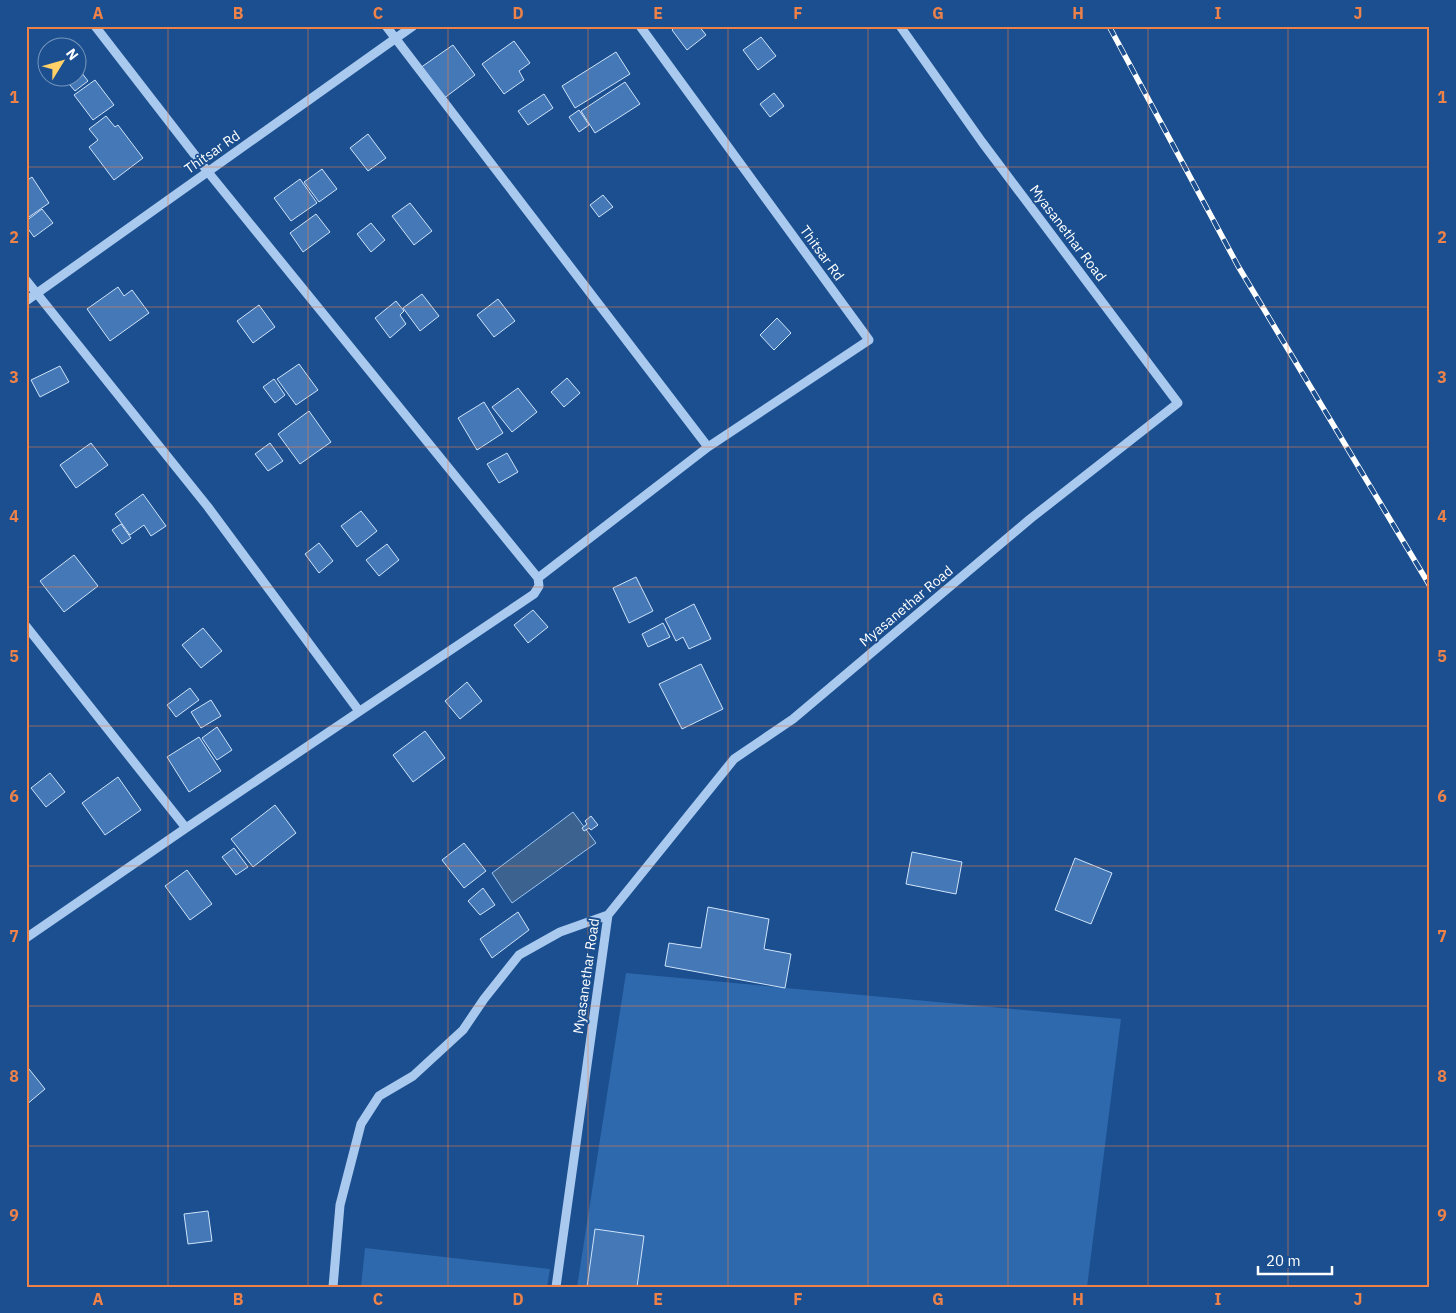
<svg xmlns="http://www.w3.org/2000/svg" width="1456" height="1313" font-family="'IBM Plex Sans',sans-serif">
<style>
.green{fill:#2e69ad}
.water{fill:#3c6290;stroke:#9cc4f0}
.building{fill:#4478b7;stroke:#cfe3fa}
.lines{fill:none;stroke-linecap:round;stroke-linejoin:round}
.minor{stroke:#a9c9ee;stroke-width:9}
.rail-casing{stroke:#fff;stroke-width:5.5}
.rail{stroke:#1b4f8f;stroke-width:4;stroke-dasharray:11;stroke-linecap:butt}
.grid{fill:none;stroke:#ee8249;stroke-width:1;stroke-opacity:0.55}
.labels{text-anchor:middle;stroke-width:4;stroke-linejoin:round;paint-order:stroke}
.street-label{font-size:14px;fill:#fff;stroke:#1b4f8f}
.neatline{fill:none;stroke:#ee8249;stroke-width:2}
.grid-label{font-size:16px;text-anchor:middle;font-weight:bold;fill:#ee8249}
</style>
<rect width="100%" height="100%" fill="#1b4f8f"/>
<path class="green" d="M 626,973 L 1121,1019 L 1087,1287 L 577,1287 Z
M 365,1248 L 550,1269 L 547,1287 L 361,1287 Z"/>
<path class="water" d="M 573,812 L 596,843 L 512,903 L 492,873 Z"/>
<path class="building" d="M 676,26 L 699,26 L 706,35 L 687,50 L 672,30 Z
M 761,37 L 776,56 L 758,70 L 743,50 Z
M 514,41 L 530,63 L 519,71 L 524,80 L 504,94 L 482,64 Z
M 453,45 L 475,75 L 443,99 L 420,68 Z
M 616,52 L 630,74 L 575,108 L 562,86 Z
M 78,68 L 88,81 L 75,91 L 64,78 L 78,78 Z
M 95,80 L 114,105 L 93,120 L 74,95 Z
M 625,82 L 640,104 L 595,133 L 581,111 Z
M 774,93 L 784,106 L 770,117 L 760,104 Z
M 544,94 L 553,108 L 528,125 L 518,111 Z
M 579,110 L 589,125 L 579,132 L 569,117 Z
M 106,116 L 115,127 L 118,125 L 143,158 L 114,180 L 89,147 L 98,140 L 89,129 Z
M 368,134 L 386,158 L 368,171 L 350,148 Z
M 322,169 L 337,189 L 319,202 L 304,182 Z
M 32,177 L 49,203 L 29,217 L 26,213 L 26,181 Z
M 300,179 L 317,203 L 291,221 L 274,198 Z
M 603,195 L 613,207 L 599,217 L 590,205 Z
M 410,203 L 432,231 L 414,245 L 392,216 Z
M 42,209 L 53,223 L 34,237 L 26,226 L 26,221 Z
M 316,214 L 330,232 L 303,252 L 290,233 Z
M 371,223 L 385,240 L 371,252 L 357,234 Z
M 118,287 L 124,296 L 132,290 L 149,313 L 110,341 L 87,309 Z
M 422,294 L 439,316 L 420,331 L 403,308 Z
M 498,299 L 515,321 L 494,337 L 477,315 Z
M 396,301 L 404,311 L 400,315 L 406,324 L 390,338 L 375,318 Z
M 259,305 L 275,327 L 253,343 L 237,321 Z
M 777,318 L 791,333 L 774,350 L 760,335 Z
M 299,364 L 318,390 L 296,405 L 277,379 Z
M 60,366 L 69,382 L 40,397 L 31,380 Z
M 567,378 L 580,393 L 564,407 L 551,392 Z
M 274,379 L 285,395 L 275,403 L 263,387 Z
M 518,388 L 537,412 L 512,432 L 492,407 Z
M 484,402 L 503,433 L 477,450 L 458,418 Z
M 309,411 L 331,442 L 300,464 L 278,434 Z
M 91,443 L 108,465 L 76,488 L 60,465 Z
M 270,443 L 283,461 L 268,471 L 255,454 Z
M 507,453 L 518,472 L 499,483 L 487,464 Z
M 143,494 L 166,526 L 151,536 L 144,525 L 130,535 L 115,514 Z
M 361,511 L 377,531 L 357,547 L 341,526 Z
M 121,524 L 131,538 L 122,544 L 112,530 Z
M 319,543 L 333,561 L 319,573 L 305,554 Z
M 387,544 L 399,560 L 379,576 L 366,560 Z
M 74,555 L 98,586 L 64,612 L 40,581 Z
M 636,577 L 653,611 L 629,623 L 613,588 Z
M 694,604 L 711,639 L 689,649 L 683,637 L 676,641 L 665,619 Z
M 533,610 L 548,627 L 528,643 L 514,625 Z
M 663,623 L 670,637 L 648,647 L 642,634 Z
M 203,628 L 222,651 L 201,668 L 182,645 Z
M 701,664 L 723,709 L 682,729 L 659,684 Z
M 467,682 L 482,701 L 460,719 L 445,701 Z
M 190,688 L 199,700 L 176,717 L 167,705 Z
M 211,700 L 221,716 L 201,728 L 191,712 Z
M 217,727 L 232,750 L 217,760 L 202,738 Z
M 425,731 L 445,758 L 413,782 L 393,755 Z
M 199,737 L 221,771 L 189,792 L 167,757 Z
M 50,773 L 65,792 L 46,807 L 31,788 Z
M 118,777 L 141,810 L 105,835 L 82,803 Z
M 275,805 L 296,833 L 253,867 L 231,839 Z
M 591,816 L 598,825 L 591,830 L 589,828 L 584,831 L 582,828 L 587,824 L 585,821 Z
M 464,843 L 486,871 L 464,888 L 442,860 Z
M 234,848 L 248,867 L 236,875 L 222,857 Z
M 912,852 L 962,862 L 956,894 L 906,884 Z
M 1075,858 L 1112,873 L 1091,924 L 1055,910 Z
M 187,870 L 212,904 L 190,920 L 165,886 Z
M 483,888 L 495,905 L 480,915 L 468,901 Z
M 708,907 L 769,919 L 764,949 L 791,954 L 785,988 L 665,966 L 669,943 L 701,948 Z
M 518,912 L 529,930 L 492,958 L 480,939 Z
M 29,1069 L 45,1089 L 26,1105 L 26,1072 Z
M 208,1211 L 212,1241 L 188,1244 L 184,1214 Z
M 595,1229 L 644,1236 L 637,1287 L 587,1287 Z"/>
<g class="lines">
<path class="minor" d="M 386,26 L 708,447 L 538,578
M 640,26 L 869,340 L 708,447
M 26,280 L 208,507 L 359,711
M 26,301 L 413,26
M 26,626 L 186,828
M 26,938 L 186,828 L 534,594 L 539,586 L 538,578 L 208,172 L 95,26
M 333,1287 L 340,1205 L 361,1124 L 379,1096 L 413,1076 L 463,1030 L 484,999 L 519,955 L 560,932 L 608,915
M 556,1287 L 608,915 L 734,759 L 793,719 L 1030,519 L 1178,403 L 982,142 L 900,26"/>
<defs>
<path id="rail" d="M 1109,26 L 1238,266 L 1430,586"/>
</defs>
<use href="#rail" class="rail-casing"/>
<use href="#rail" class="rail"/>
</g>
<path class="grid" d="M 168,26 L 168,1287M 308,26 L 308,1287M 448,26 L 448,1287M 588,26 L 588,1287M 728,26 L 728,1287M 868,26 L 868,1287M 1008,26 L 1008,1287M 1148,26 L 1148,1287M 1288,26 L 1288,1287M 26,167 L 1430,167M 26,307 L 1430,307M 26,447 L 1430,447M 26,587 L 1430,587M 26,726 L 1430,726M 26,866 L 1430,866M 26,1006 L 1430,1006M 26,1146 L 1430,1146"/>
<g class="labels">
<g class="street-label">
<text transform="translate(212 152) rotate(-35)" y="5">Thitsar Rd</text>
<text transform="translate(1068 233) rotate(53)" y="5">Myasanethar Road</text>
<text transform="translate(822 253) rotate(54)" y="5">Thitsar Rd</text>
<text transform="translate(906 606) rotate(-40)" y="5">Myasanethar Road</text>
<text transform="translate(586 976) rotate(-82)" y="5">Myasanethar Road</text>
</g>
</g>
<rect width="1456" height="1313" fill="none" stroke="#1b4f8f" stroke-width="55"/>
<g transform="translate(62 62) rotate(53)"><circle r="24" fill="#1b4f8f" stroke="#7695bc"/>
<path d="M0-4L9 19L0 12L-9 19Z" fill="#ffd166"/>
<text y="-8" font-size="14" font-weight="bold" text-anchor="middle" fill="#ffffff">N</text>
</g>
<path d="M1258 1266v8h74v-8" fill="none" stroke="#ffffff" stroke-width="2.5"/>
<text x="1266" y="1266" font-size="15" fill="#ffffff" stroke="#1b4f8f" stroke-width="4" paint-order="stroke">20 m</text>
<rect x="28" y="28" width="1400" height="1258" class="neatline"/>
<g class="grid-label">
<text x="98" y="19">A</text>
<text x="238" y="19">B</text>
<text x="378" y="19">C</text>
<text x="518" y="19">D</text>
<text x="658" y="19">E</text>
<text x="798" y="19">F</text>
<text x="938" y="19">G</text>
<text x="1078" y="19">H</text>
<text x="1218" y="19">I</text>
<text x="1358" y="19">J</text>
<text x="14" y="103">1</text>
<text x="1442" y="103">1</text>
<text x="14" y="243">2</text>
<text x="1442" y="243">2</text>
<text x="14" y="383">3</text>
<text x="1442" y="383">3</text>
<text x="14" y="522">4</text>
<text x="1442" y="522">4</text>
<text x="14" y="662">5</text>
<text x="1442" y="662">5</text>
<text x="14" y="802">6</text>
<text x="1442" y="802">6</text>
<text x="14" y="942">7</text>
<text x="1442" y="942">7</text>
<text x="14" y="1082">8</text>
<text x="1442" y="1082">8</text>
<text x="14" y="1221">9</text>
<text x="1442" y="1221">9</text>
<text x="98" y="1305">A</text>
<text x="238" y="1305">B</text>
<text x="378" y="1305">C</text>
<text x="518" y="1305">D</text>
<text x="658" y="1305">E</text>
<text x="798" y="1305">F</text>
<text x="938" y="1305">G</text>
<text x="1078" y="1305">H</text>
<text x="1218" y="1305">I</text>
<text x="1358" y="1305">J</text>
</g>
</svg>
